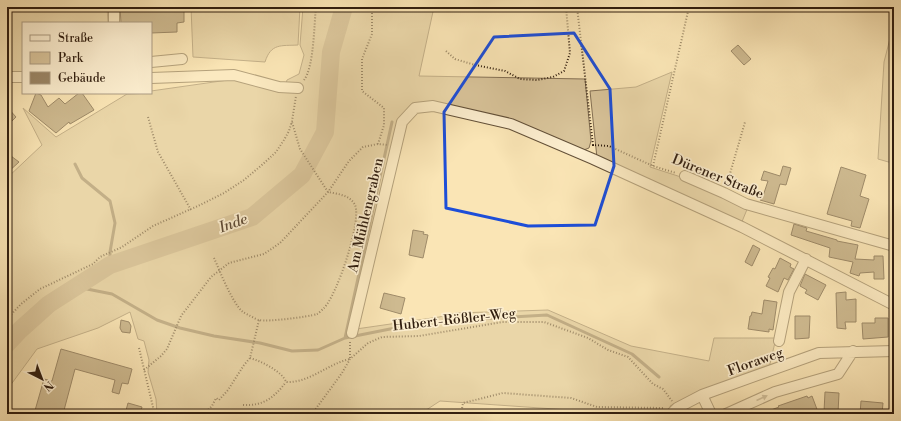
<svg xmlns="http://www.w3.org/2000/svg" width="901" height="421" font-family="'Libre Bodoni',serif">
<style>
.green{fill:#d8c399;stroke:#847054}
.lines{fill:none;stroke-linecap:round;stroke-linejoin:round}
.stream{stroke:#816d51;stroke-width:3}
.river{stroke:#b6a17d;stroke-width:18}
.building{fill:#9a8565;stroke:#311e0f}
.minor-casing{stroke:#635038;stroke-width:12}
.path{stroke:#311e0f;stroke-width:2;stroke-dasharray:1 2;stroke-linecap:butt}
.minor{stroke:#fceecf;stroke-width:10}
.oneway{fill:#a19079}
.marked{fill:none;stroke:#1d4ed8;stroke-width:3;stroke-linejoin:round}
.labels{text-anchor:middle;stroke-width:3.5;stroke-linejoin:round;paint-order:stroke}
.street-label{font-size:14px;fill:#311e0f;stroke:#fceecf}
.water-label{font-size:15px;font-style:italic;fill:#604c36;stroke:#fceecf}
</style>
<rect width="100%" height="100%" fill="#fae5b5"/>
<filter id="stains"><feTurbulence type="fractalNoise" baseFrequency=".005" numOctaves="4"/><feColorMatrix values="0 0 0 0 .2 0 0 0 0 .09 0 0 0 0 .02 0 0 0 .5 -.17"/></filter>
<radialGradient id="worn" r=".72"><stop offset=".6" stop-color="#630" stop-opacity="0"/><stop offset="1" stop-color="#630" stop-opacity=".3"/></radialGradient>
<path class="green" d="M 7,7 L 107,7 L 108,23 L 23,23 L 23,74 L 7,74 Z
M 191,7 L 300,7 L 298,45 C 281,46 271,43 265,62 L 193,57 Z
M 303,7 L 434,7 L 419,76 L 585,79 L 591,141 L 589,148 L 581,151 L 432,104 L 400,121 L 356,329 L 439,317 L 457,313 L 548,310 L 631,346 L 709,361 L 714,338 L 776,338 L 769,368 L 702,390 L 670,406 L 672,414 L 598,414 L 598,412 L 440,401 L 420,414 L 157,414 L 156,399 L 148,372 L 149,360 L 144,341 L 138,339 L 130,312 L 98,328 L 37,349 L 7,390 L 7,178 L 42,145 L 23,108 L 56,137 L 127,94 L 151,93 L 151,91 L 235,79 L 283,91 L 287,80 L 299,74 L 304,55 L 300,45 Z
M 894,23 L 894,134 L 892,163 L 878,159 L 884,62 Z
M 672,72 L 650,167 L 684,178 L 748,207 L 741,224 L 597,158 L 590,91 L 636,87 Z"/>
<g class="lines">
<path class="stream" d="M 75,164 L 82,178 L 110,201 L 115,223 L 110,252 L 110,265
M 77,287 L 112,294 L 157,320 L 180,328 L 214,336 L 260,343 L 292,351 L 318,350 L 345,338 L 392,122
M 345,338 L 390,329 L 460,320 L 547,315 L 632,354 L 659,377"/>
<path class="river" d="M 7,344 L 20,330 L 49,304 L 110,265 L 252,217 L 302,175 L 325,132 L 331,52 L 344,7"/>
</g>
<path class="building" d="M 120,7 L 184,7 L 184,22 L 177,23 L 177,32 L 151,33 L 151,23 L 121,23 Z
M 738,45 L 751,59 L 744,65 L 731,51 Z
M 36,93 L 41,95 L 48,107 L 59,98 L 65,104 L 79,93 L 82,93 L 94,110 L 70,124 L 69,122 L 56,133 L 29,111 Z
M 7,107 L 16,117 L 7,126 Z
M 7,153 L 19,162 L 7,173 Z
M 783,166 L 791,168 L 786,185 L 780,184 L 774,204 L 760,200 L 764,193 L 768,181 L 761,180 L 764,171 L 780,176 Z
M 841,167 L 866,175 L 860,196 L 869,199 L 860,228 L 851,226 L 852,221 L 827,214 Z
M 794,224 L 807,228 L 806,231 L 837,240 L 837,241 L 858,245 L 855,259 L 874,260 L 874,256 L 883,256 L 884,279 L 874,279 L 874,272 L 860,273 L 859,276 L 850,273 L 853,262 L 829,257 L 830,248 L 791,235 Z
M 413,230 L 424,232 L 423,234 L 428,235 L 423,258 L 409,255 Z
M 753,245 L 760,249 L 752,266 L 745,262 Z
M 780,258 L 791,264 L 790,267 L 794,269 L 788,280 L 784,278 L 778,292 L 766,286 L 770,278 L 768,277 L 773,268 L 775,269 Z
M 805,274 L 826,285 L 818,300 L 805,293 L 807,290 L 800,286 Z
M 846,292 L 846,300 L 856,299 L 856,322 L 845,322 L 846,329 L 837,328 L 836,293 Z
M 384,293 L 405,298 L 401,314 L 380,308 Z
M 764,300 L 777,302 L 773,330 L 769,329 L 769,332 L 748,329 L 750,316 L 751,316 L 752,312 L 762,314 Z
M 795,316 L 810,316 L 809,338 L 795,339 Z
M 875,318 L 888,318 L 888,337 L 863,339 L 862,323 L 875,323 Z
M 121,320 L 129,322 L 131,326 L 130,333 L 122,332 L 120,328 Z
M 61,349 L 132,369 L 128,384 L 122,383 L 119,394 L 112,392 L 115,380 L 75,369 L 63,414 L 34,414 L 44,379 L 52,381 Z
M 825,392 L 839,393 L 838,413 L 824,412 Z
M 807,396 L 808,398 L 812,396 L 818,412 L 813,412 L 813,414 L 763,414 L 763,413 L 779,407 L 778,406 Z
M 861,401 L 883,403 L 882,414 L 860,414 Z
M 128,403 L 142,407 L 140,414 L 125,414 Z"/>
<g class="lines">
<defs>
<path id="minor" d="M 114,7 L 114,23
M 151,62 L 182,59
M 7,77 L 23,77
M 151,78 L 234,75 L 279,87 L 298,88
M 685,176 L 724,193 L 746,204 L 894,246
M 352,333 L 402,122 L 415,108 L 433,106 L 511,124 L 593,159 L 742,227 L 894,305
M 779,341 L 789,292 L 806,259
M 702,395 L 711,414
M 671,414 L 677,408 L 702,395 L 819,353 L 894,351
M 726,414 L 775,392 L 838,374 L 853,351"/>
</defs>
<use href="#minor" class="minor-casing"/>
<path class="path" d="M 372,7 L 372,34 L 362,59 L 362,91 L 384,108 L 384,125 L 378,144
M 577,7 L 593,145
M 446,51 L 455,59 L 475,65 L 505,71 L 520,79 L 537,80 L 553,77 L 564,71 L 570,53 L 566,7
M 304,80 C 314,67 314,25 316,7
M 148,117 L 158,152 L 191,210
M 593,146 L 593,145 L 609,146 L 653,166 L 676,173
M 653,166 L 689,7
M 727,184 L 745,122
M 214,258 C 220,271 232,303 243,312 C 247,314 255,319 259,320 C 268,322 308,317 317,314 C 319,313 322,310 324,308 C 337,295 362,221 355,205 C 350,195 338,194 328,192 L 300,149 L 292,122
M 7,319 L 21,304 L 40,289 L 93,264 L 100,257 L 122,247 L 153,226 L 200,205 L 224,193 L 244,180 L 263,164 L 276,152 L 284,140 L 289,131 L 292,121 L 296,96
M 139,348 L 153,407 L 154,414
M 250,358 C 261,361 283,372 286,382 C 310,383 327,364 350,359 L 350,342
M 144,370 L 161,356 L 167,349 L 181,316 L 211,277 L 229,263 L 264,254 L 280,243 L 328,192 L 349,161 L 363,147 L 378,144 L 388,145
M 243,405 C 263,406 274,398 286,382
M 204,414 L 212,406 L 216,398 L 219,400 L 228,390 L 244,365 L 250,358 L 259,320
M 312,414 L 342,373 L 350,359 L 368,343 L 382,337 L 419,336 L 502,322 L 544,322 L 588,338 L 608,350 L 628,357 L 653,384 L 663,389 L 672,401
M 461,414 L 463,403 L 503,393 L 571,398 L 597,407 L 664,408"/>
<use href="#minor" class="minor"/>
</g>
<defs><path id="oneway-solid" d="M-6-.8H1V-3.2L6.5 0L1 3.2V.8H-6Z"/></defs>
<use class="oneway" href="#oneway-solid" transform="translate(762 398) rotate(-24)"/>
<path d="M0 0H901V421H0ZM 574,33 L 610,89 L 614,166 L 595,225 L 528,226 L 446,208 L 444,112 L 494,37 Z" fill="#fae5b5" fill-opacity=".55" fill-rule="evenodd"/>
<path class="marked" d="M 574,33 L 610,89 L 614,166 L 595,225 L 528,226 L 446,208 L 444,112 L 494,37 Z"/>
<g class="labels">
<g class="street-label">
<text transform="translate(718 176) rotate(22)" y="5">Dürener Straße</text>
<text transform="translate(365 215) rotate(-77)" y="5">Am Mühlengraben</text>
<text transform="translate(454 319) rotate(-6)" y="5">Hubert-Rößler-Weg</text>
<text transform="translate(755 361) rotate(-20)" y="5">Floraweg</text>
</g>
<g class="water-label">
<text transform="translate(233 223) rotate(-20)" y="5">Inde</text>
</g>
</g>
<rect width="901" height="421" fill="none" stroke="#fae5b5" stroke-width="24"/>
<rect x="8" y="8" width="885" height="405" fill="none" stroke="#311e0f" stroke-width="2"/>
<rect x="12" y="12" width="877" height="397" fill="none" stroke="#311e0f"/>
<rect x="22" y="22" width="130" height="72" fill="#fceecf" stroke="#ab9b82"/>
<rect x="30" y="35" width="20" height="6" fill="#fceecf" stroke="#ab9b82"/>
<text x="58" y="42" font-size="12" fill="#311e0f">Straße</text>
<rect x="30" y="52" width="20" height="12" fill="#d8c399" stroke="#ab9b82"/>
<text x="58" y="62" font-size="12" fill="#311e0f">Park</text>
<rect x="30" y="72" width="20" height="12" fill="#9a8565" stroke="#ab9b82"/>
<text x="58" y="82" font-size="12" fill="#311e0f">Gebäude</text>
<g transform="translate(42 379) rotate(138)" stroke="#fceecf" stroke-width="3" paint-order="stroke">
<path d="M0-3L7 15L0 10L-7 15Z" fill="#311e0f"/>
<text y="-6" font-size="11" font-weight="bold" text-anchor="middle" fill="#311e0f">N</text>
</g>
<rect width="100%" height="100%" filter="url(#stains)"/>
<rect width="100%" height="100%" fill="url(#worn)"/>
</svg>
